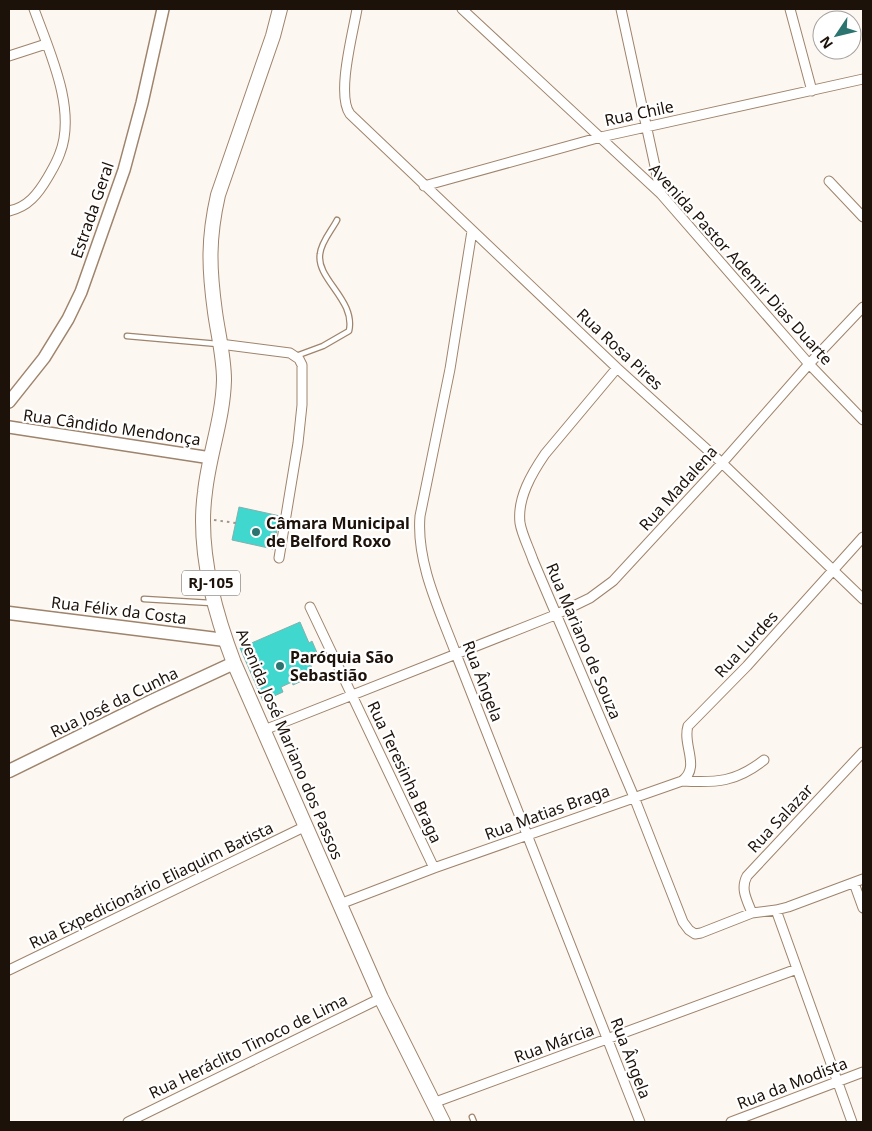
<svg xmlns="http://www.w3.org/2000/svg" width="872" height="1131" font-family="'Noto Sans',sans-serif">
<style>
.building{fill:#40d7cf;stroke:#84b0ad}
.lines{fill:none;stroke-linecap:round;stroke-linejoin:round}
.service-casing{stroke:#9e846c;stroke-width:7}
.minor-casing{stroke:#9e846c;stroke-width:11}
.tertiary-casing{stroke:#9e846c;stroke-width:14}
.secondary-casing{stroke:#9e846c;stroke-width:15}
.primary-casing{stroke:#9e846c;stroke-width:16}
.path{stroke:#9e968f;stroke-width:2;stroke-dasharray:2.5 4;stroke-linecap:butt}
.service{stroke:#fff;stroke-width:4.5}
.minor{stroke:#fff;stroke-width:9}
.tertiary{stroke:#fff;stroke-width:11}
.secondary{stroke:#fff;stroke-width:12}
.primary{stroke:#fff;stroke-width:14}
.poi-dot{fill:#2b7470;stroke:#fff;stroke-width:2}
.labels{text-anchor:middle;stroke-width:4.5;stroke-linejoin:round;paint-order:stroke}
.shield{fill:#fff;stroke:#605953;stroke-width:1}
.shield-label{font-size:15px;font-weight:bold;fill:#1c1209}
.street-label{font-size:16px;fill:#1c1209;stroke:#fff}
.poi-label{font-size:16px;font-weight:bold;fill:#1c1209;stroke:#fff;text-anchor:start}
</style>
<rect width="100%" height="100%" fill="#fdf7f1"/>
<path class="building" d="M 239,507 L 280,516 L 273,549 L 232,540 Z
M 300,622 L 309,643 L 312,641 L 318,655 L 313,658 L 311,654 L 307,656 L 315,675 L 293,685 L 292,682 L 281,687 L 283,692 L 263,701 L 240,648 Z"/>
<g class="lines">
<defs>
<path id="service" d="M 127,336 L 218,344
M 296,356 L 323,346 L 349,331 C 356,300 316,279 320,254 C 321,242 332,230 337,220
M 144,599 L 211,603
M 472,1117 L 474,1122"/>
<path id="minor" d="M 357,9 C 353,33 336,95 350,114 L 617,368 L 722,463 L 863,599
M 462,9 L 661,194 L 809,364 L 863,420
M 621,9 L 661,194
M 790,9 L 812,91
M 9,56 L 46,44
M 829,181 L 863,217
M 424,186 L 601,137 L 863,79
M 9,211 C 28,207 38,194 48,177 C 52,170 57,162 60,153 C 77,109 49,51 34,9
M 472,231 L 450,369 L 420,516 C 416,563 440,611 456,654 L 640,1122
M 220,344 L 290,353 L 299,359 L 302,365 L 302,405 L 298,443 L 279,558
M 617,368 L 545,454 C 532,473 517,498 520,523 C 522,535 529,548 533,560 L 634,797 L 683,922 L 689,930 L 695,934 L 701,933 L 752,913 L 776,910 L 788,907 L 863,879
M 310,607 L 434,868
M 264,730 L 555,615 L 590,598 L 613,581 L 722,463 L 809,364 L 863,307
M 682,781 C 701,767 682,745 688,726 L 747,666 L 863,537
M 854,883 L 863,908
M 340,904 L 434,868 L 682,781 C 717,783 736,782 764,760
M 776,910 L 852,1122
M 752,913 C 747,900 740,889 747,876 L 863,752
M 9,970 L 306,826
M 433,1103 L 797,969
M 128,1122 L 381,998
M 731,1122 L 863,1072"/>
<path id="tertiary" d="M 9,402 L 44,358 L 68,319 L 81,292 L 124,170 L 142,103 L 163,9
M 9,427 L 211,458"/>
<path id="secondary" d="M 9,613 L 225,640
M 9,771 L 152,701 L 234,663"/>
<path id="primary" d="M 280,9 L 273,36 L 218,195 C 208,239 209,268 215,312 C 218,334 224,357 224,380 C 223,419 209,454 205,492 C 197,549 214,611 234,663 L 381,998 L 443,1122"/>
</defs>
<use href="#service" class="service-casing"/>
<use href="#minor" class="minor-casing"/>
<use href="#tertiary" class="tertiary-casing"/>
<use href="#secondary" class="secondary-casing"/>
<use href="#primary" class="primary-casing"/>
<path class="path" d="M 214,520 L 236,523"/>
<use href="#service" class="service"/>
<use href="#minor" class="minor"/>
<use href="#tertiary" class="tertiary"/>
<use href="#secondary" class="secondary"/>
<use href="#primary" class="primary"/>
</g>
<g class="poi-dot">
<circle cx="256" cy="532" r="5"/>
<circle cx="280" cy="666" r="5"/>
</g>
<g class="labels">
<rect class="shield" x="182" y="570.5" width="58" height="25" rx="4"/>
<g class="shield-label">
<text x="211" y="588">RJ-105</text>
</g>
<g class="street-label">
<text transform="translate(639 113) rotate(-12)" y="6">Rua Chile</text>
<text transform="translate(92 210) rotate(-71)" y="6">Estrada Geral</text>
<text transform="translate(741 264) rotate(48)" y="6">Avenida Pastor Ademir Dias Duarte</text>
<text transform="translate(620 349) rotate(43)" y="6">Rua Rosa Pires</text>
<text transform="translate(112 427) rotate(8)" y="6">Rua Cândido Mendonça</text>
<text transform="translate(678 488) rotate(-48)" y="6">Rua Madalena</text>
<text transform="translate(119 610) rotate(7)" y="6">Rua Félix da Costa</text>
<text transform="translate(584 641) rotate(67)" y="6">Rua Mariano de Souza</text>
<text transform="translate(746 644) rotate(-47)" y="6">Rua Lurdes</text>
<text transform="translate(483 681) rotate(69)" y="6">Rua Ângela</text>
<text transform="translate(114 702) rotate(-26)" y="6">Rua José da Cunha</text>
<text transform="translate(290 744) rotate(67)" y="6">Avenida José Mariano dos Passos</text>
<text transform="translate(405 772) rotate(65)" y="6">Rua Teresinha Braga</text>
<text transform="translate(547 812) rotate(-20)" y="6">Rua Matias Braga</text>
<text transform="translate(780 818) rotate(-47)" y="6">Rua Salazar</text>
<text transform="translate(151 885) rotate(-26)" y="6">Rua Expedicionário Eliaquim Batista</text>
<text transform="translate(554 1043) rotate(-20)" y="6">Rua Márcia</text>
<text transform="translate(248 1046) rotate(-26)" y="6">Rua Heráclito Tinoco de Lima</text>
<text transform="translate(631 1058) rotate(69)" y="6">Rua Ângela</text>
<text transform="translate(792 1083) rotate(-21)" y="6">Rua da Modista</text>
</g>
<g class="poi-label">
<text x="266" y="529">Câmara Municipal<tspan x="266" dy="18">de Belford Roxo</tspan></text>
<text x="290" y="663">Paróquia São<tspan x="290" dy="18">Sebastião</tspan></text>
</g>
</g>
<rect width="872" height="1131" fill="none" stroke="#1c1209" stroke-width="20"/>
<g transform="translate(837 35) rotate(235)"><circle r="24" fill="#ffffff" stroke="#a4a09d"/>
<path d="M0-4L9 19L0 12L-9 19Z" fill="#2b7470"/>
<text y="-8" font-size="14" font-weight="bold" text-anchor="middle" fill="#1c1209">N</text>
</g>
</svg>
